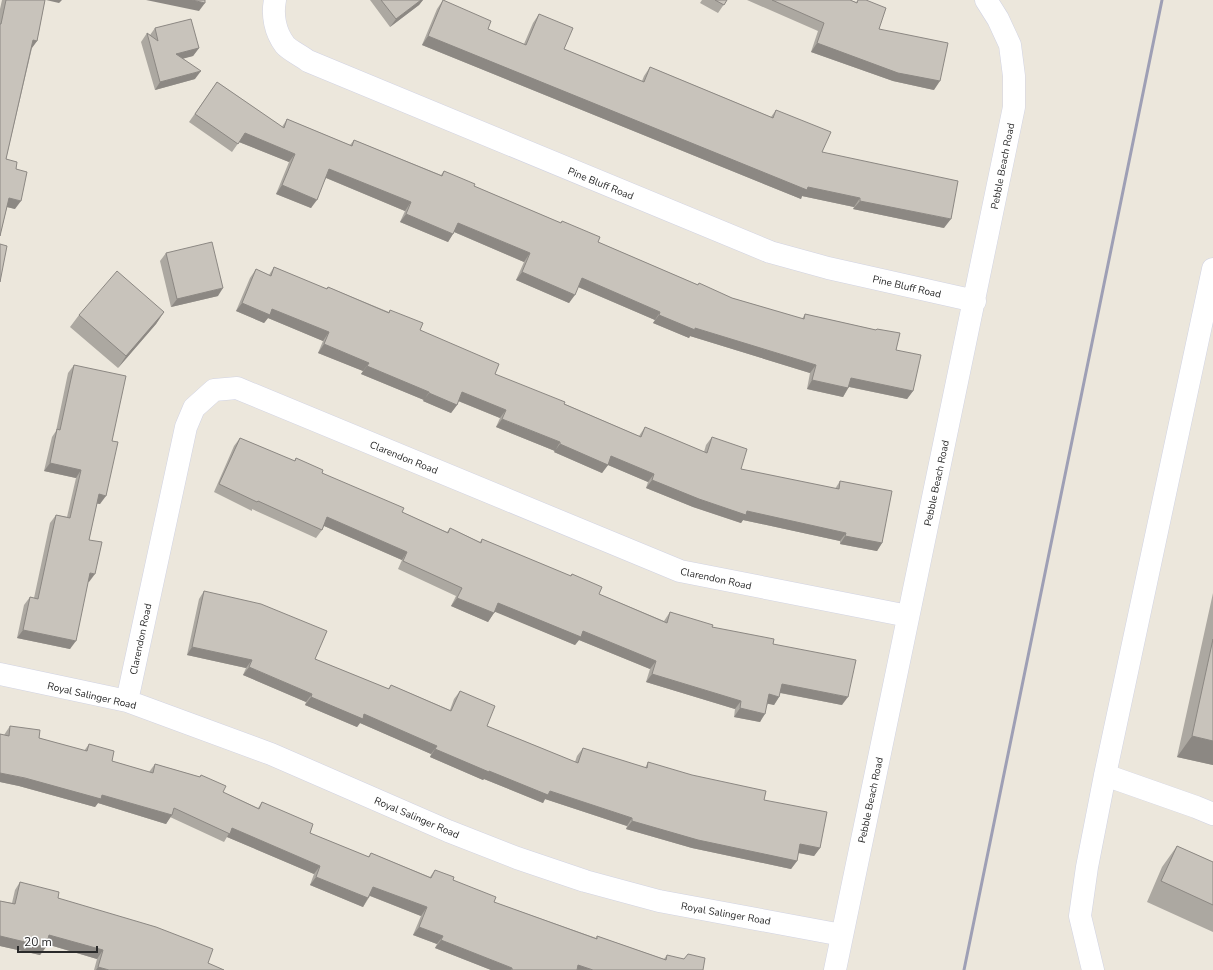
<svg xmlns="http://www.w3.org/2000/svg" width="1213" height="970" font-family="'Nunito Sans',sans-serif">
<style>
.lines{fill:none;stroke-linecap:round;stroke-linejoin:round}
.minor-casing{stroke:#d1d3e3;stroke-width:23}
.minor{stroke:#fff;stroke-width:22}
.rail{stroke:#9e9fb5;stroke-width:3}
.wall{fill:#aca8a1}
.shaded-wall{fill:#8c8883}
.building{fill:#c8c3bb;stroke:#8c8883}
.labels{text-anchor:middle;stroke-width:3;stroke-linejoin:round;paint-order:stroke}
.street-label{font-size:10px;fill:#2a2a2a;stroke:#fff}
</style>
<rect width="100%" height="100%" fill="#ece7dc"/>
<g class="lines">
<defs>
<path id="minor" d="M 275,0 C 272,15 275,32 285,45 C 289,50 302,56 308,61 L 770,252 L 828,268 L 975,301
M 0,674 L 127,701 L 271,754 L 448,831 L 517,858 L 585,881 L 659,901 L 842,935
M 127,701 L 186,427 L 194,408 L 214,390 L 237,388 L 680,571 L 908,616
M 1105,775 L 1196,807 L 1213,814
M 835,970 C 893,682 956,395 1014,107 L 1014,76 L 1010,45 L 998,19 L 986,0
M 1093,970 L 1080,916 L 1087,867 L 1105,775 L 1213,269"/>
</defs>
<use href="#minor" class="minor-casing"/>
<use href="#minor" class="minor"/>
<path class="rail" d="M 964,970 L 1162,0"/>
</g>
<path class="wall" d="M 2,0 L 45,0 L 37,41 L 32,48 L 6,159 L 16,169 L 15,209 L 7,207 L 0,236 L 0,9 Z
M 370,0 L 423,0 L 419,5 L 390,27 Z
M 443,0 L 488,29 L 524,44 L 533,23 L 539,14 L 564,49 L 642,81 L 644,76 L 650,67 L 771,117 L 776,110 L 822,152 L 944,228 L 853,209 L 854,207 L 802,196 L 801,199 L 422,45 L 437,9 Z
M 702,0 L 727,0 L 718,13 L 700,3 Z
M 747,0 L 850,0 L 856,2 L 858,0 L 866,0 L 879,29 L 934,90 L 893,81 L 811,52 L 818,31 Z
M 155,28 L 199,48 L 193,56 L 183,58 L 195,79 L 155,90 L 141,42 L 147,33 L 150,35 Z
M 217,82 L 282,127 L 287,119 L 350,145 L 354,140 L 441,175 L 444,171 L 474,186 L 561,223 L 562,221 L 598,242 L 698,285 L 732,298 L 802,319 L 805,314 L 876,330 L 877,329 L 896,350 L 913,391 L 907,399 L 849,387 L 843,397 L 807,389 L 810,373 L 690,336 L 689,338 L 653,323 L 655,320 L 578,287 L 569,303 L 516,280 L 524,262 L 454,232 L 448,242 L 400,222 L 405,211 L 326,178 L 311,208 L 276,194 L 289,162 L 239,142 L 232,152 L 189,122 Z
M 166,253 L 218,296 L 171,307 L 160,261 Z
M 274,267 L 326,289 L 328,287 L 389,312 L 390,310 L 420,330 L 495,374 L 639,436 L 645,427 L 704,452 L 706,445 L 712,437 L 741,469 L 835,489 L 840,481 L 882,543 L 877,551 L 840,544 L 840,541 L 743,520 L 741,523 L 693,507 L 646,488 L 648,482 L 608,465 L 602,473 L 554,452 L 555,451 L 496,427 L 500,418 L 458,401 L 457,405 L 451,413 L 423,401 L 424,400 L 361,374 L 363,371 L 318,353 L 323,341 L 268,318 L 264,323 L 236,311 L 250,278 L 256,269 L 269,275 Z
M 164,312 L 156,324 L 118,368 L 70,327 L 79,315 Z
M 74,365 L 112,441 L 100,504 L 97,503 L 89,540 L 89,582 L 88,582 L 70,649 L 17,638 L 24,605 L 30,597 L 34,598 L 50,523 L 56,515 L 67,517 L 76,478 L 44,471 L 52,437 L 56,431 L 68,373 Z
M 240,438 L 294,461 L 296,458 L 322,473 L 402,512 L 447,532 L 450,528 L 480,542 L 482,539 L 570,576 L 572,574 L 599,594 L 664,621 L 670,612 L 712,627 L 773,644 L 842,705 L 780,693 L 779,697 L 774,705 L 768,703 L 760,722 L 734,717 L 735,709 L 646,682 L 650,669 L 579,640 L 575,645 L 495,611 L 488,622 L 451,606 L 456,596 L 398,569 L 402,560 L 324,526 L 322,530 L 316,538 L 252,509 L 252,511 L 214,492 L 234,446 Z
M 204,591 L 315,659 L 388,689 L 391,685 L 450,710 L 454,699 L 460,691 L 487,726 L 575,762 L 577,756 L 583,748 L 645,768 L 648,762 L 764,800 L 820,848 L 814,856 L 798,853 L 797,861 L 791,869 L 692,848 L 626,829 L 627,826 L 545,799 L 543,803 L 484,779 L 483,780 L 430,757 L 431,754 L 360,723 L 357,727 L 305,705 L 306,702 L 243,675 L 246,668 L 187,655 L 199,599 Z
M 1213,593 L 1213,765 L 1177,757 Z
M 10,726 L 39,738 L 84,751 L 89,744 L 112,761 L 149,772 L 155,764 L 200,777 L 201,775 L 223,792 L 258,808 L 262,802 L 310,833 L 368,857 L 371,853 L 430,877 L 435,870 L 494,902 L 596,938 L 597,936 L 664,959 L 667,955 L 703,970 L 491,970 L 435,948 L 437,944 L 413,935 L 421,916 L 370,896 L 363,907 L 310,885 L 314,874 L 227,837 L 224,842 L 170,817 L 166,824 L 98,803 L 95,807 L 19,786 L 0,782 L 0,734 L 4,735 Z
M 1177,846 L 1213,862 L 1213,932 L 1147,902 L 1162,867 Z
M 20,882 L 58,898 L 224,970 L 94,970 L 97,959 L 46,944 L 46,947 L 40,955 L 0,946 L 0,901 L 12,903 L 15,890 Z"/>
<path class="shaded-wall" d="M 46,0 L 62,0 L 59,3 Z
M 146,0 L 192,0 L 205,3 L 199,11 Z
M 421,0 L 423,0 L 419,5 L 390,27 L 396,19 Z
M 428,36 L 808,187 L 860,198 L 854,207 L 802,196 L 801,199 L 422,45 Z
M 33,40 L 37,41 L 31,49 Z
M 817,43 L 940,81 L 934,90 L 893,81 L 811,52 Z
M 199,48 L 193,56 L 171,62 L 176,54 Z
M 201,71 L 195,79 L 155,90 L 160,82 Z
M 245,133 L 295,154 L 289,162 L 239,142 Z
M 329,169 L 411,202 L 405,211 L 324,177 Z
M 282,185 L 317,200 L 311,208 L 276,194 Z
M 9,198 L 21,201 L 15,209 L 3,206 Z
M 860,201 L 951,219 L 944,228 L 853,209 Z
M 406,214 L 453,234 L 448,242 L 400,222 Z
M 458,223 L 530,253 L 524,262 L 452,231 Z
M 522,272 L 575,295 L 569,303 L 516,280 Z
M 582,278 L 660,312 L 655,320 L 576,286 Z
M 223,288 L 218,296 L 171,307 L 177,299 Z
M 242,303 L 272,309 L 329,332 L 323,341 L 268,318 L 264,323 L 236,311 Z
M 164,312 L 156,324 L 118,368 L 126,356 Z
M 659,315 L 695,328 L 816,365 L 810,373 L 690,336 L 689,338 L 653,323 Z
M 324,344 L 369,363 L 363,371 L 318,353 Z
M 367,366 L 429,392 L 424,400 L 361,374 Z
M 851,378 L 913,391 L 907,399 L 845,386 Z
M 812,380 L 848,388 L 843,397 L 807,389 Z
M 462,392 L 506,410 L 500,418 L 456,400 Z
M 429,393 L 457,405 L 451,413 L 423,401 Z
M 502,419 L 560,442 L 555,451 L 496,427 Z
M 560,444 L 611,456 L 654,474 L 648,482 L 608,465 L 602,473 L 554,452 Z
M 50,463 L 81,470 L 76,478 L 44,471 Z
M 652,480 L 747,511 L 846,533 L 840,541 L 743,520 L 741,523 L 693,507 L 646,488 Z
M 99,494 L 106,496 L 100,504 L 93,503 Z
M 327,517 L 407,552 L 402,560 L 322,525 Z
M 845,536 L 882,543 L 877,551 L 840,544 Z
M 90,573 L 95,574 L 89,582 L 84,581 Z
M 457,598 L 494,613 L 488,622 L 451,606 Z
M 498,603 L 583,631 L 656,661 L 650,669 L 579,640 L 575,645 L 493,611 Z
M 23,630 L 76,641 L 70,649 L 17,638 Z
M 192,647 L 252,660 L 246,668 L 187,655 Z
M 249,667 L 312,694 L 306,702 L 243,675 Z
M 652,674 L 741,701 L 735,709 L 646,682 Z
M 782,684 L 848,697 L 842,705 L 776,692 Z
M 769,694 L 779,697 L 774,705 L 764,703 Z
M 311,697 L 364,714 L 437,746 L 431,754 L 360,723 L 357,727 L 305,705 Z
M 740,708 L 765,714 L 760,722 L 734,717 Z
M 1192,736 L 1213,741 L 1213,765 L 1177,757 Z
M 435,749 L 489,771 L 632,818 L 627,826 L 545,799 L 543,803 L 484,779 L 483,780 L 430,757 Z
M 0,773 L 102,795 L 172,815 L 166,824 L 98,803 L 95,807 L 19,786 L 0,782 Z
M 632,821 L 797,861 L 791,869 L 692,848 L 626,829 Z
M 232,828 L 320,866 L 314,874 L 227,837 Z
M 800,844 L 820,848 L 814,856 L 794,852 Z
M 316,877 L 368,898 L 363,907 L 310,885 Z
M 373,887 L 427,907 L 421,916 L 368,895 Z
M 419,927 L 443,936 L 437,944 L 413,935 Z
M 49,935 L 103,950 L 97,959 L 43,943 Z
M 0,936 L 46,947 L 40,955 L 0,946 Z
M 441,940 L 512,968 L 511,970 L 491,970 L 435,948 Z
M 578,965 L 593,970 L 575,970 Z
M 98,967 L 109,970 L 96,970 Z"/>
<path class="building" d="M 6,0 L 45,0 L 37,41 L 33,40 L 6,159 L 17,162 L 16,169 L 27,172 L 21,201 L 9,198 L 0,236 L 0,24 L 1,24 Z
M 192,0 L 205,0 L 205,3 Z
M 381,0 L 421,0 L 396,19 Z
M 443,0 L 491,21 L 488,29 L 526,45 L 539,14 L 573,28 L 564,49 L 644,82 L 650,67 L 773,118 L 776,110 L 831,132 L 822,152 L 958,181 L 951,219 L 860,201 L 860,198 L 808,187 L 807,190 L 428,36 Z
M 715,0 L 727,0 L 724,5 Z
M 772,0 L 850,0 L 857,3 L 858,0 L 866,0 L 886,8 L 879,29 L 948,43 L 940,81 L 898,73 L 817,43 L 824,23 Z
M 191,19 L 199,48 L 176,54 L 201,71 L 160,82 L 147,33 L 158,41 L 155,28 Z
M 217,82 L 284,128 L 287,119 L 352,146 L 354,140 L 442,176 L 444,171 L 475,184 L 474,186 L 561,223 L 562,221 L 600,237 L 598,242 L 698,285 L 699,283 L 732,298 L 804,319 L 805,314 L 876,330 L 877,329 L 900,333 L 896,350 L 921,355 L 913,391 L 851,378 L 848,388 L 812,380 L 816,365 L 695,328 L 695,330 L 659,315 L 660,312 L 582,278 L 575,295 L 522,272 L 530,253 L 458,223 L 453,234 L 406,214 L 411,202 L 329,169 L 317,200 L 282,185 L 295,154 L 245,133 L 238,144 L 195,114 Z
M 212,242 L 223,288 L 177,299 L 166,253 Z
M 0,244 L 7,246 L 0,282 Z
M 274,267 L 327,289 L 328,287 L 389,313 L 390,310 L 423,323 L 420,330 L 499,364 L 495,374 L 565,402 L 564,404 L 641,437 L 645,427 L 707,453 L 712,437 L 747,449 L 741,469 L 839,489 L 840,481 L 892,491 L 882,543 L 845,536 L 846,533 L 747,511 L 746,515 L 699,499 L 652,480 L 654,474 L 611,456 L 608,465 L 560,444 L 560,442 L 502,419 L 506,410 L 462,392 L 457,405 L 429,393 L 429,392 L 367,366 L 369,363 L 324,344 L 329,332 L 272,309 L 270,315 L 242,303 L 256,269 L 271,276 Z
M 117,271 L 164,312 L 126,356 L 79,315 Z
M 74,365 L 126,376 L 112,441 L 118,442 L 106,496 L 99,494 L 89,540 L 102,542 L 95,574 L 90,573 L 76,641 L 23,630 L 30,597 L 38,599 L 56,515 L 70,518 L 81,470 L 50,463 L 57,429 L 60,430 Z
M 240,438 L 295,461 L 296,458 L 323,470 L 322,473 L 404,508 L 402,512 L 448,533 L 450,528 L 481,543 L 482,539 L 571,576 L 572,574 L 602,587 L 599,594 L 667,623 L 670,612 L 713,625 L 712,627 L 774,639 L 773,644 L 856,660 L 848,697 L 782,684 L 779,697 L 769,694 L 765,714 L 740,708 L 741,701 L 652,674 L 656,661 L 583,631 L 581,637 L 498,603 L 494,613 L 457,598 L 462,588 L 403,561 L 407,552 L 327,517 L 322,530 L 258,501 L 257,502 L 219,484 Z
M 204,591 L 261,604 L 327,631 L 315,659 L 389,689 L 391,685 L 451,711 L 460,691 L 495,706 L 487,726 L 578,763 L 583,748 L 647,768 L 648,762 L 692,775 L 766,791 L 764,800 L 827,812 L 820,848 L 800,844 L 797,861 L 698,840 L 632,821 L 632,818 L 550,791 L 548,795 L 489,771 L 489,772 L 435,749 L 437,746 L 364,714 L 363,719 L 311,697 L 312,694 L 249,667 L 252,660 L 192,647 Z
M 1213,639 L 1213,741 L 1192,736 Z
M 10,726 L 40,730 L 39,738 L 87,751 L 89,744 L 114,751 L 112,761 L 153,773 L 155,764 L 200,777 L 201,775 L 226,786 L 223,792 L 259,809 L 262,802 L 313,824 L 310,833 L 369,857 L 371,853 L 431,878 L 435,870 L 454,877 L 453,880 L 496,897 L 494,902 L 597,939 L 597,936 L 666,960 L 667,955 L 684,959 L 688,954 L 705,958 L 703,970 L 593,970 L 578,965 L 577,970 L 512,970 L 512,968 L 441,940 L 443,936 L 419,927 L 427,907 L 373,887 L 368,898 L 316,877 L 320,866 L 232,828 L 230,834 L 174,808 L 172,815 L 102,795 L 101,799 L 25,778 L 0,773 L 0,734 L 9,736 Z
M 1177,846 L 1213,862 L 1213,905 L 1161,881 Z
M 20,882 L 59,892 L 58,898 L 156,927 L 213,949 L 208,963 L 224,970 L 109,970 L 98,967 L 103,950 L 49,935 L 46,947 L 0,936 L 0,901 L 15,904 Z"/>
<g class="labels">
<g class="street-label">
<text transform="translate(1002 166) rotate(-79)" y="4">Pebble Beach Road</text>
<text transform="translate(601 183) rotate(22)" y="4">Pine Bluff Road</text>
<text transform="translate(907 286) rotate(13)" y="4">Pine Bluff Road</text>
<text transform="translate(404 457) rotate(22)" y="4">Clarendon Road</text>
<text transform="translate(936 483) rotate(-78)" y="4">Pebble Beach Road</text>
<text transform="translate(716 578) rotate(12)" y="4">Clarendon Road</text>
<text transform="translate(140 639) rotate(-78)" y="4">Clarendon Road</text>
<text transform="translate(92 695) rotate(13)" y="4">Royal Salinger Road</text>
<text transform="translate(870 800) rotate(-78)" y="4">Pebble Beach Road</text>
<text transform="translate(417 817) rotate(23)" y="4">Royal Salinger Road</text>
<text transform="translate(726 913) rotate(10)" y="4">Royal Salinger Road</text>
</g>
</g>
<path d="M18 946v6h79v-6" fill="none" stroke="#2a2a2a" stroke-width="2"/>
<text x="24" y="946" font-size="12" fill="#2a2a2a" stroke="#ffffff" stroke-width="3" paint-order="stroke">20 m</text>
</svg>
